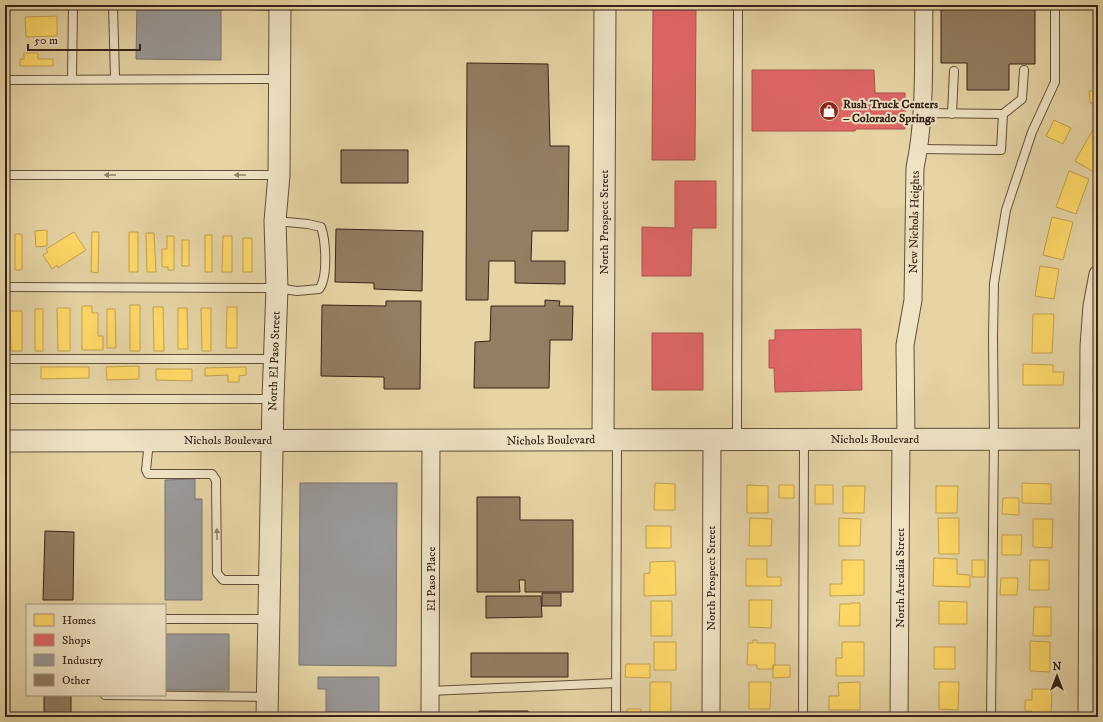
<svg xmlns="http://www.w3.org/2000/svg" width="1103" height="722" font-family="'IM FELL DW Pica',serif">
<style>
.homes{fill:#ffd966;stroke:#c3a24e}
.shops{fill:#e06666;stroke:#ad514e}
.industry{fill:#999;stroke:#7b7572}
.building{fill:#927e61;stroke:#362117}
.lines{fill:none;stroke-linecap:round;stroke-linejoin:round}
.service-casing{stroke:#624e3a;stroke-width:10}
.minor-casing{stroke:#624e3a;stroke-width:19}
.tertiary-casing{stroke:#624e3a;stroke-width:23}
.service{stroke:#efe3c4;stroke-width:8}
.minor{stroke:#efe3c4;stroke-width:17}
.tertiary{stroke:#efe3c4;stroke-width:21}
.oneway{fill:#92826e}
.labels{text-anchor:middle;stroke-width:4;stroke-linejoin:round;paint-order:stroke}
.poi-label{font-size:12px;font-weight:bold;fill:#362117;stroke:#efe3c4;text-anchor:start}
.street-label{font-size:12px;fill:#362117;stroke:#efe3c4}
</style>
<rect width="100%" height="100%" fill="#e6d4a5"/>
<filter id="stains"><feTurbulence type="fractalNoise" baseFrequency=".005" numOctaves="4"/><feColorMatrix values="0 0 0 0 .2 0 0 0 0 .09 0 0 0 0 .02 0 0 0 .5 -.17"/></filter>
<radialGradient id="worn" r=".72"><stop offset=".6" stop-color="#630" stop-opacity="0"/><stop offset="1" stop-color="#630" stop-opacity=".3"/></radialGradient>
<path class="homes" d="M 17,5 L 64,5 L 64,9 L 17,9 Z
M 1097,5 L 1098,5 L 1098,21 L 1097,21 Z
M 57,16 L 57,36 L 26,37 L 25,17 Z
M 1095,29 L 1098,29 L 1098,66 L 1095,66 Z
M 24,53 L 38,53 L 38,59 L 53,59 L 53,66 L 20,66 L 20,59 L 24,59 Z
M 1096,80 L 1098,80 L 1097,117 L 1096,103 L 1090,103 L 1089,91 L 1097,91 Z
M 1054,120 L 1071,128 L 1063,144 L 1046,136 Z
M 1094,128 L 1098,131 L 1098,164 L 1094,172 L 1075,161 Z
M 1069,171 L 1089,179 L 1076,214 L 1056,207 Z
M 1052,217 L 1073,222 L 1063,260 L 1043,255 Z
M 47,230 L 47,246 L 36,247 L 35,231 Z
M 74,232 L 86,250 L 58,268 L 57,265 L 52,269 L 43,255 L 48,252 L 46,249 Z
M 92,232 L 99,232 L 98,273 L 91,272 Z
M 129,232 L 138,232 L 138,272 L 129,272 Z
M 146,233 L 154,233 L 156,272 L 147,272 Z
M 15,234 L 22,234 L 22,270 L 15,270 Z
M 205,235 L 212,235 L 212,272 L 205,272 Z
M 167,236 L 174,236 L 174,270 L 168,270 L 168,267 L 162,267 L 162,249 L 167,249 Z
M 223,236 L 232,236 L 232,272 L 222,272 Z
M 243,238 L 252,238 L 252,272 L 243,272 Z
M 182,240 L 189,240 L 189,266 L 182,266 Z
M 1040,266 L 1059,269 L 1054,299 L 1035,296 Z
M 130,305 L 140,305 L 140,351 L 130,351 Z
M 82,306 L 92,306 L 92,313 L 98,313 L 98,336 L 103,336 L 103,350 L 82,350 Z
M 153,307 L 163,307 L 164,351 L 154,351 Z
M 227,307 L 237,307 L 237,348 L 226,348 Z
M 57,308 L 70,308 L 70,351 L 58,351 Z
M 178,308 L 187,308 L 188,349 L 178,349 Z
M 201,308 L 211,308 L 211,351 L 202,351 Z
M 35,309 L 43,309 L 43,351 L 35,351 Z
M 107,309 L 115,309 L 116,348 L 107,348 Z
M 10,311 L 22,311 L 22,351 L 11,351 Z
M 1033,314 L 1054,314 L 1052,353 L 1032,353 Z
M 1023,364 L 1053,365 L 1053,372 L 1064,372 L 1063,385 L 1023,385 Z
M 139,366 L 139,379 L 107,380 L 106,367 Z
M 41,367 L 89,367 L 89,378 L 41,379 Z
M 246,367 L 246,375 L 239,376 L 239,382 L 228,382 L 228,375 L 205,376 L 205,368 Z
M 156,369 L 192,369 L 192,381 L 156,380 Z
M 655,483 L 675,484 L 675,510 L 654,510 Z
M 1022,483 L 1051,484 L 1051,504 L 1022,503 Z
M 747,485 L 768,486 L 768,513 L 747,513 Z
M 779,485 L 794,485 L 794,498 L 779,498 Z
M 815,485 L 833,485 L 833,504 L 815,504 Z
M 843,486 L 865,486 L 864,513 L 843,513 Z
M 936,486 L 958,486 L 957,513 L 936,513 Z
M 1003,498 L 1019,498 L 1019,515 L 1002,514 Z
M 750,518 L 772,519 L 771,546 L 749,546 Z
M 839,518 L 861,519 L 860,546 L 839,546 Z
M 938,518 L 959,518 L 959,554 L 939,554 Z
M 1033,519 L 1053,519 L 1052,548 L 1033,547 Z
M 646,526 L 671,526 L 671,548 L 646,548 Z
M 1002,535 L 1022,535 L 1021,555 L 1002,555 Z
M 934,558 L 957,559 L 957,574 L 970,575 L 970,587 L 933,586 Z
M 746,559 L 767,559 L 767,577 L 781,577 L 781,586 L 746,586 Z
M 842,560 L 864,560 L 864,595 L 830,596 L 830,584 L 842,584 Z
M 972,560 L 985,560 L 985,577 L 972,577 Z
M 1030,560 L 1049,560 L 1049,590 L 1029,590 Z
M 675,561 L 676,595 L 644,596 L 644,574 L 650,573 L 650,562 Z
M 1001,578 L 1018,578 L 1017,595 L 1000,595 Z
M 749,600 L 772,600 L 771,628 L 749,627 Z
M 651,601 L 672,601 L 672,636 L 651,636 Z
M 939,601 L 967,602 L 967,624 L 939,624 Z
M 851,603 L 860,603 L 860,626 L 839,626 L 840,604 L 851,604 Z
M 1034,607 L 1051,607 L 1051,636 L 1033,636 Z
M 753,640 L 757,640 L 757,643 L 775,643 L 775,665 L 773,665 L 773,669 L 757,669 L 757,665 L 747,665 L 748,643 L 753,643 Z
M 1030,641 L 1050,642 L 1050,672 L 1030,671 Z
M 654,642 L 676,642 L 676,670 L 654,670 Z
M 842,642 L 864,642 L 864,676 L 836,676 L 836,658 L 842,658 Z
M 934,647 L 955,647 L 955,669 L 934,669 Z
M 626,664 L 650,664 L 650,678 L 625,677 Z
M 773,665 L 790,665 L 790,677 L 773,678 Z
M 650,682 L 671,682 L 671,717 L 650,717 Z
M 749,682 L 771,682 L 770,709 L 749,709 Z
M 860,682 L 860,710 L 829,710 L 829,696 L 839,696 L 838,683 Z
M 939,682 L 959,682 L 958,710 L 939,709 Z
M 1032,689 L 1052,689 L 1051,717 L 1032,717 L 1032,711 L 1025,711 L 1025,700 L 1032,700 Z
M 627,709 L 641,709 L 641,717 L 627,717 Z"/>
<path class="shops" d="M 653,5 L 696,5 L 695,160 L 652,160 Z
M 752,70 L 874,70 L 875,93 L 905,93 L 905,129 L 856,129 L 855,131 L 752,131 Z
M 675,181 L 716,181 L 716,228 L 692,228 L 691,276 L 642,276 L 642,227 L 675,228 Z
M 861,329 L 862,390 L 775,392 L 774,368 L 769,368 L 769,340 L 775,340 L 775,330 Z
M 652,333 L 703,333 L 703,390 L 652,390 Z"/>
<path class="industry" d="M 137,5 L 221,5 L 221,60 L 136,59 Z
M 195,479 L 195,499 L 202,499 L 202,600 L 165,600 L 165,480 Z
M 300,483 L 397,483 L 396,666 L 299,665 Z
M 165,634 L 229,634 L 229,690 L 165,690 Z
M 318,677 L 379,677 L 379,717 L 326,717 L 326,689 L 318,689 Z"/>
<path class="building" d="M 941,7 L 1035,7 L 1035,64 L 1009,64 L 1009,90 L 967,90 L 967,63 L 941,63 Z
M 467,63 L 548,64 L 550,146 L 569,146 L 568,231 L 532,231 L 531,261 L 565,261 L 565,284 L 515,283 L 515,261 L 489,261 L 488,300 L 466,300 Z
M 341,150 L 408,150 L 408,183 L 341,183 Z
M 336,229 L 423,231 L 422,291 L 374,289 L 374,283 L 335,282 Z
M 545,300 L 560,301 L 559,306 L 573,306 L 572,340 L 550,340 L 549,388 L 474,388 L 475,342 L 490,341 L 491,306 L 545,306 Z
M 386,301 L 421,301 L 420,389 L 384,389 L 384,377 L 321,376 L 322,305 L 386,306 Z
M 477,497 L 520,497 L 520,520 L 573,520 L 573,592 L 525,592 L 525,580 L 519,580 L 520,592 L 477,592 Z
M 45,531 L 74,532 L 73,600 L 43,600 Z
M 542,593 L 561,593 L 561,606 L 542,606 Z
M 486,596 L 541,596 L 542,617 L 486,618 Z
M 471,653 L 568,653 L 568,677 L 471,677 Z
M 44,695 L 71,695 L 71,717 L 44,717 Z
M 479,711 L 528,711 L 528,717 L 479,717 Z"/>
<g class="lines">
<defs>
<path id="service" d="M 113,5 L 115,78
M 246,5 L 279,6
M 72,79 L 73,5
M 5,80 L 279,79
M 952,114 L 954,71
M 1003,114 L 1022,99 L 1024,70
M 919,149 L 1001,150 L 1003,114 L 922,113
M 5,175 L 278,175
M 5,287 L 277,288 L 297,291 L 319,289 C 328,278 326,241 321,227 L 308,224 L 276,221
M 5,359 L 274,359
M 5,399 L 272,399
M 737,439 L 738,5
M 149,441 L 146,470 L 148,474 L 212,474 L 216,480 L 217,573 L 223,580 L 269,580
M 165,619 L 268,619
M 430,691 L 616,683
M 105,695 L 267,697
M 616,717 L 617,440
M 803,717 L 804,440
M 991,717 L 994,439 L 993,337 L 994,283 L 1006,210 L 1032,132 L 1055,82 L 1055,5"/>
<path id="minor" d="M 906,438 L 905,345 L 913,300 L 915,168 C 926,115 923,59 924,5
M 430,717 L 431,441
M 711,717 L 712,440
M 899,717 L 901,438
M 1087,717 L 1089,346 L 1092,306 L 1098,274"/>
<path id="tertiary" d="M 603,439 L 605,5
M 5,441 L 1098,439
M 267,717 L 273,399 L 277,288 L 275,221 L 279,175 L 280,5"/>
</defs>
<use href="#service" class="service-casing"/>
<use href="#minor" class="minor-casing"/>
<use href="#tertiary" class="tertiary-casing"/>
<use href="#service" class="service"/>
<use href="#minor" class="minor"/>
<use href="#tertiary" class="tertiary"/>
</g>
<defs><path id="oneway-solid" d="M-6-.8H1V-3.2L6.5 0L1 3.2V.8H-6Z"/></defs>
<g class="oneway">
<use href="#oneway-solid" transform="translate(110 175) rotate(-180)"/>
<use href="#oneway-solid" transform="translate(240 175) rotate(-180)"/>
<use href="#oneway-solid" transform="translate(217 534) rotate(-91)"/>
</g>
<defs>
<symbol id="shop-disc" viewBox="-11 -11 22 22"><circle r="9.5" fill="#8f2418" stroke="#efe3c4"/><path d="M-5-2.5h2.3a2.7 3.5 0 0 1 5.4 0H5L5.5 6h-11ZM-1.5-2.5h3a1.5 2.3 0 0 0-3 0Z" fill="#fff"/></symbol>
</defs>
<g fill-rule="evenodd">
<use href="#shop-disc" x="818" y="100" width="22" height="22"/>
</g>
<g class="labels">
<g class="poi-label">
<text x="843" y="108">Rush Truck Centers<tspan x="843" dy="14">– Colorado Springs</tspan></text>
</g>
<g class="street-label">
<text transform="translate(604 222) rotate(-90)" y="4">North Prospect Street</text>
<text transform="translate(914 222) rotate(-89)" y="4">New Nichols Heights</text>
<text transform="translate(274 361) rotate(-88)" y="4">North El Paso Street</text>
<text x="875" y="443">Nichols Boulevard</text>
<text x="228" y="444">Nichols Boulevard</text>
<text transform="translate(551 440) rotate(-1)" y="4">Nichols Boulevard</text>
<text transform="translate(711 578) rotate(-90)" y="4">North Prospect Street</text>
<text transform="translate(900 578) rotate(-90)" y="4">North Arcadia Street</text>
<text transform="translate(431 579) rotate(-90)" y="4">El Paso Place</text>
</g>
</g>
<rect width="1103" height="722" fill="none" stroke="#e6d4a5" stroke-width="20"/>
<rect x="6" y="6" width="1091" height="710" fill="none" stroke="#362117" stroke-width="2"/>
<rect x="10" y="10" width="1083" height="702" fill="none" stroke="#362117"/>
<rect x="26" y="604" width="140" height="92" fill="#efe3c4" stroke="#a5957f"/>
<rect x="34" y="614" width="20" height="12" fill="#ffd966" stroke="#a5957f"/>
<text x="62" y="624" font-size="12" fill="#362117">Homes</text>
<rect x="34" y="634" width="20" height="12" fill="#e06666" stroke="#a5957f"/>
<text x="62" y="644" font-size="12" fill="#362117">Shops</text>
<rect x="34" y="654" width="20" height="12" fill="#999999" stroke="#a5957f"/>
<text x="62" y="664" font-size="12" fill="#362117">Industry</text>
<rect x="34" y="674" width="20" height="12" fill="#927e61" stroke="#a5957f"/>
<text x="62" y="684" font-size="12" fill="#362117">Other</text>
<g transform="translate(1057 676)" stroke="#efe3c4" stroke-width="3" paint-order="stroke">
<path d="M0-3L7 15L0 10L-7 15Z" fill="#362117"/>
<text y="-6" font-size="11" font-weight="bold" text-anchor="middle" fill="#362117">N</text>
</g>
<path d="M28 44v6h112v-6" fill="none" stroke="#362117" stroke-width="2"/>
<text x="34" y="44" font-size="12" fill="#362117" stroke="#efe3c4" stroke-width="3" paint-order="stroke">50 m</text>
<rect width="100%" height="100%" filter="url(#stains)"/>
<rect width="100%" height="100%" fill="url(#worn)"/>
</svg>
